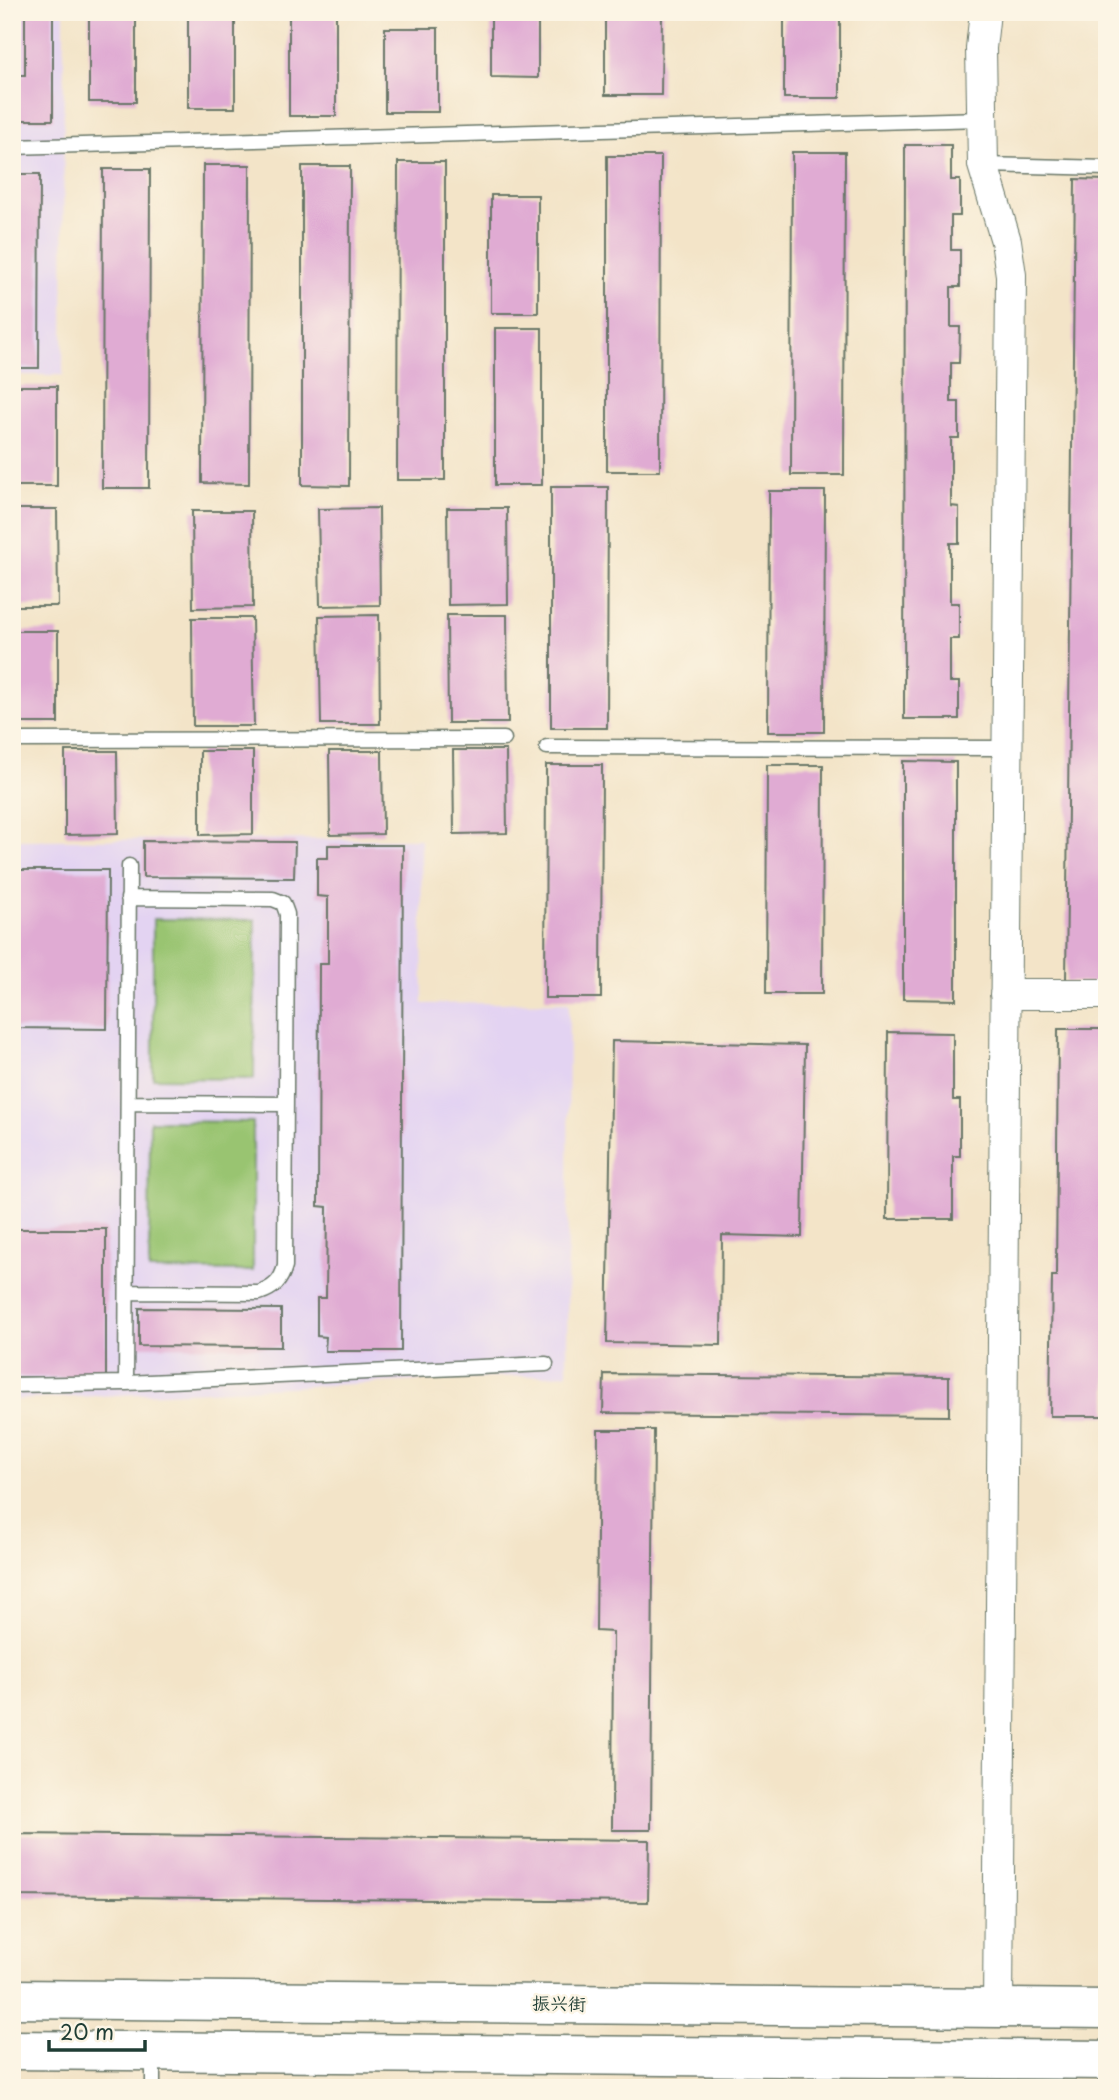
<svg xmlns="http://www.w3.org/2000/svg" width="1119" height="2100" font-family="'Playpen Sans','LXGW WenKai TC',sans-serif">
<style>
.built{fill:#e3d3f2}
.green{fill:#99c471;stroke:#5c8052;stroke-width:2}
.building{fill:#e0abd3}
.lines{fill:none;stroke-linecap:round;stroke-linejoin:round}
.lane-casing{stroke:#697768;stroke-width:17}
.street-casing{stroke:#697768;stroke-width:32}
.secondary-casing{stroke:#697768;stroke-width:41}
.lane{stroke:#fff;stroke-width:14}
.street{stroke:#fff;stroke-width:30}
.secondary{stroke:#fff;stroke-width:38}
.labels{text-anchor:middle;stroke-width:5;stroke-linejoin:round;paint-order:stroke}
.street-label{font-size:18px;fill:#1f3d34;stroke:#fcf5e5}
</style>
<rect width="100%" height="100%" fill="#fcf5e5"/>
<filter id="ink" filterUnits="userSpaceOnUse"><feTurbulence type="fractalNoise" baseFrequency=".0143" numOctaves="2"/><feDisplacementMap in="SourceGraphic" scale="14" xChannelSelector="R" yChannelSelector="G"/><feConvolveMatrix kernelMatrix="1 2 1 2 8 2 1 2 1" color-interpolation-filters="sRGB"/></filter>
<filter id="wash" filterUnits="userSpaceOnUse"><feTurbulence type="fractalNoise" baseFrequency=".00686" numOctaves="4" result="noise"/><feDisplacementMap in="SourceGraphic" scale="28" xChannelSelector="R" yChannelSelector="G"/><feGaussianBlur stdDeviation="1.57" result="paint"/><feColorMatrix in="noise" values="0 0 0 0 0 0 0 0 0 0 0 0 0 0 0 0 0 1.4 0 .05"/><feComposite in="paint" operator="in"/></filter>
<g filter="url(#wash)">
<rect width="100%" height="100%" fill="#f3e4c8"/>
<path class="built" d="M 12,12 L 64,12 L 63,375 L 12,375 Z
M 421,839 L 423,1004 L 569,1002 L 567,1374 L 12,1400 L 12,840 Z"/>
<path class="green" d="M 153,919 L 255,920 L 254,1079 L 153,1078 Z
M 150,1121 L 253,1122 L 253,1271 L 149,1270 Z"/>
<g id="blocks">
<path class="building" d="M 25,12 L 53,12 L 53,120 L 12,120 L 12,75 L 25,75 Z
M 89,12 L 136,12 L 136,102 L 89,102 Z
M 188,12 L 235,12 L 235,108 L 188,108 Z
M 289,12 L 336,12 L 336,116 L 289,116 Z
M 491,12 L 538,12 L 538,78 L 491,77 Z
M 605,12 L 662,12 L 661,95 L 605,95 Z
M 784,12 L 840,12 L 840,98 L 784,98 Z
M 385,28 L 438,28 L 438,112 L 385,112 Z
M 905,145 L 951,145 L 951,180 L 960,180 L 960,216 L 951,216 L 951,250 L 960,250 L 960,287 L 951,287 L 951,327 L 960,327 L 959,363 L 951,363 L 951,402 L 959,402 L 959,438 L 951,438 L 951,506 L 959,507 L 959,543 L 950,543 L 950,603 L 959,603 L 959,639 L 950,639 L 950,682 L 959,682 L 959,719 L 904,719 Z
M 792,152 L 845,152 L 844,475 L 791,475 Z
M 607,156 L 661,156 L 660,471 L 607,471 Z
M 398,162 L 445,162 L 445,480 L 397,480 Z
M 203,165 L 250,165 L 249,484 L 202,483 Z
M 302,166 L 350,166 L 349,486 L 302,485 Z
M 103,169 L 150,169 L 149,488 L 102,488 Z
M 12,174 L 40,174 L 39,368 L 12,368 Z
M 1075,179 L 1107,180 L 1107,983 L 1066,982 Z
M 491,195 L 538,195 L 538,313 L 491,313 Z
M 495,328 L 542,328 L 542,485 L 495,485 Z
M 12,386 L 57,386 L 57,486 L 12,486 Z
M 551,487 L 608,487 L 607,728 L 551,728 Z
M 769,491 L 825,491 L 824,732 L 768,732 Z
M 379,508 L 380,605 L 320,606 L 318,509 Z
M 447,508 L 507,508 L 508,604 L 448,605 Z
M 12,509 L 57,509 L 58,606 L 12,606 Z
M 192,511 L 252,511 L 253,607 L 193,608 Z
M 379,615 L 380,724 L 321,724 L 319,616 Z
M 447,615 L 507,615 L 508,723 L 448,723 Z
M 192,618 L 252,618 L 254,726 L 193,726 Z
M 12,631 L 58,631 L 58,723 L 12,723 Z
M 453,750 L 506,750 L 507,833 L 454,834 Z
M 65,751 L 117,751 L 118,834 L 65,835 Z
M 200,751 L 253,751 L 253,834 L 200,835 Z
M 329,751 L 382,751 L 383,834 L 330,835 Z
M 903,761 L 956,762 L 956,1000 L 903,999 Z
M 546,765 L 602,765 L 601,998 L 545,998 Z
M 767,765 L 823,765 L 822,994 L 766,994 Z
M 143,841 L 295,842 L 294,878 L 143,877 Z
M 328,845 L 403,845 L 401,1351 L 325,1351 L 326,1337 L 317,1336 L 317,1298 L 326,1298 L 327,1207 L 318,1206 L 319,964 L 328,964 L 328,897 L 317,896 L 317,858 L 328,858 Z
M 12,870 L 108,870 L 107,1029 L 12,1028 Z
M 1058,1029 L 1107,1029 L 1107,1416 L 1050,1416 L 1052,1276 L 1056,1276 Z
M 888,1032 L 953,1033 L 953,1100 L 960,1100 L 960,1156 L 953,1156 L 953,1219 L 887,1219 Z
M 612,1041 L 805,1045 L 802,1237 L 722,1235 L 721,1345 L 607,1343 Z
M 12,1229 L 106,1229 L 106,1378 L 12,1377 Z
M 139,1308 L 281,1309 L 281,1347 L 139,1346 Z
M 604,1374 L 949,1377 L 949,1416 L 603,1413 Z
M 598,1430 L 654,1430 L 651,1830 L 612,1830 L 613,1632 L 596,1631 Z
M 12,1834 L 649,1840 L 648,1902 L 12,1896 Z"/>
</g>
</g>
<g filter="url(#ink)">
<use href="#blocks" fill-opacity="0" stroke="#697768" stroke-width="2"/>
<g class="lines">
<defs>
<path id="lane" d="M 12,147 L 982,119
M 983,165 L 1107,168
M 12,740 L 504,739
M 547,747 L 1007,748
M 128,1103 L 286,1104
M 127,1292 L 259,1293 C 274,1288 281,1281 285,1266 L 287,914 L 283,903 L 273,899 L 128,898
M 126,1383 L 129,866
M 12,1385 L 126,1383 L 546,1364
M 153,2088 L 153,2052"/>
<path id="street" d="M 985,12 L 981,48 L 983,165 L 1006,241 L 1011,275 L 998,2008
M 1005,994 L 1107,994"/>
<path id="secondary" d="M 12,1999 L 1107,2009
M 12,2050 L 1107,2060"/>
</defs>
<use href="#lane" class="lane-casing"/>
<use href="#street" class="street-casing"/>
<use href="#secondary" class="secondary-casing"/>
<use href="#lane" class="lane"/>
<use href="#street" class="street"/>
<use href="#secondary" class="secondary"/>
</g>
</g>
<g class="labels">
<g class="street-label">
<text transform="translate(559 2004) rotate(1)" y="6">振兴街</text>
</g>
</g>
<rect width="1119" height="2100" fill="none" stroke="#fcf5e5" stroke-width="42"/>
<path d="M49 2040v10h96v-10" fill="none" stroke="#1f3d34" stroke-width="3.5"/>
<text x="60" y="2040" font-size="21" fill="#1f3d34" stroke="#fcf5e5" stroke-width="5" paint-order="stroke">20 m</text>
</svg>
